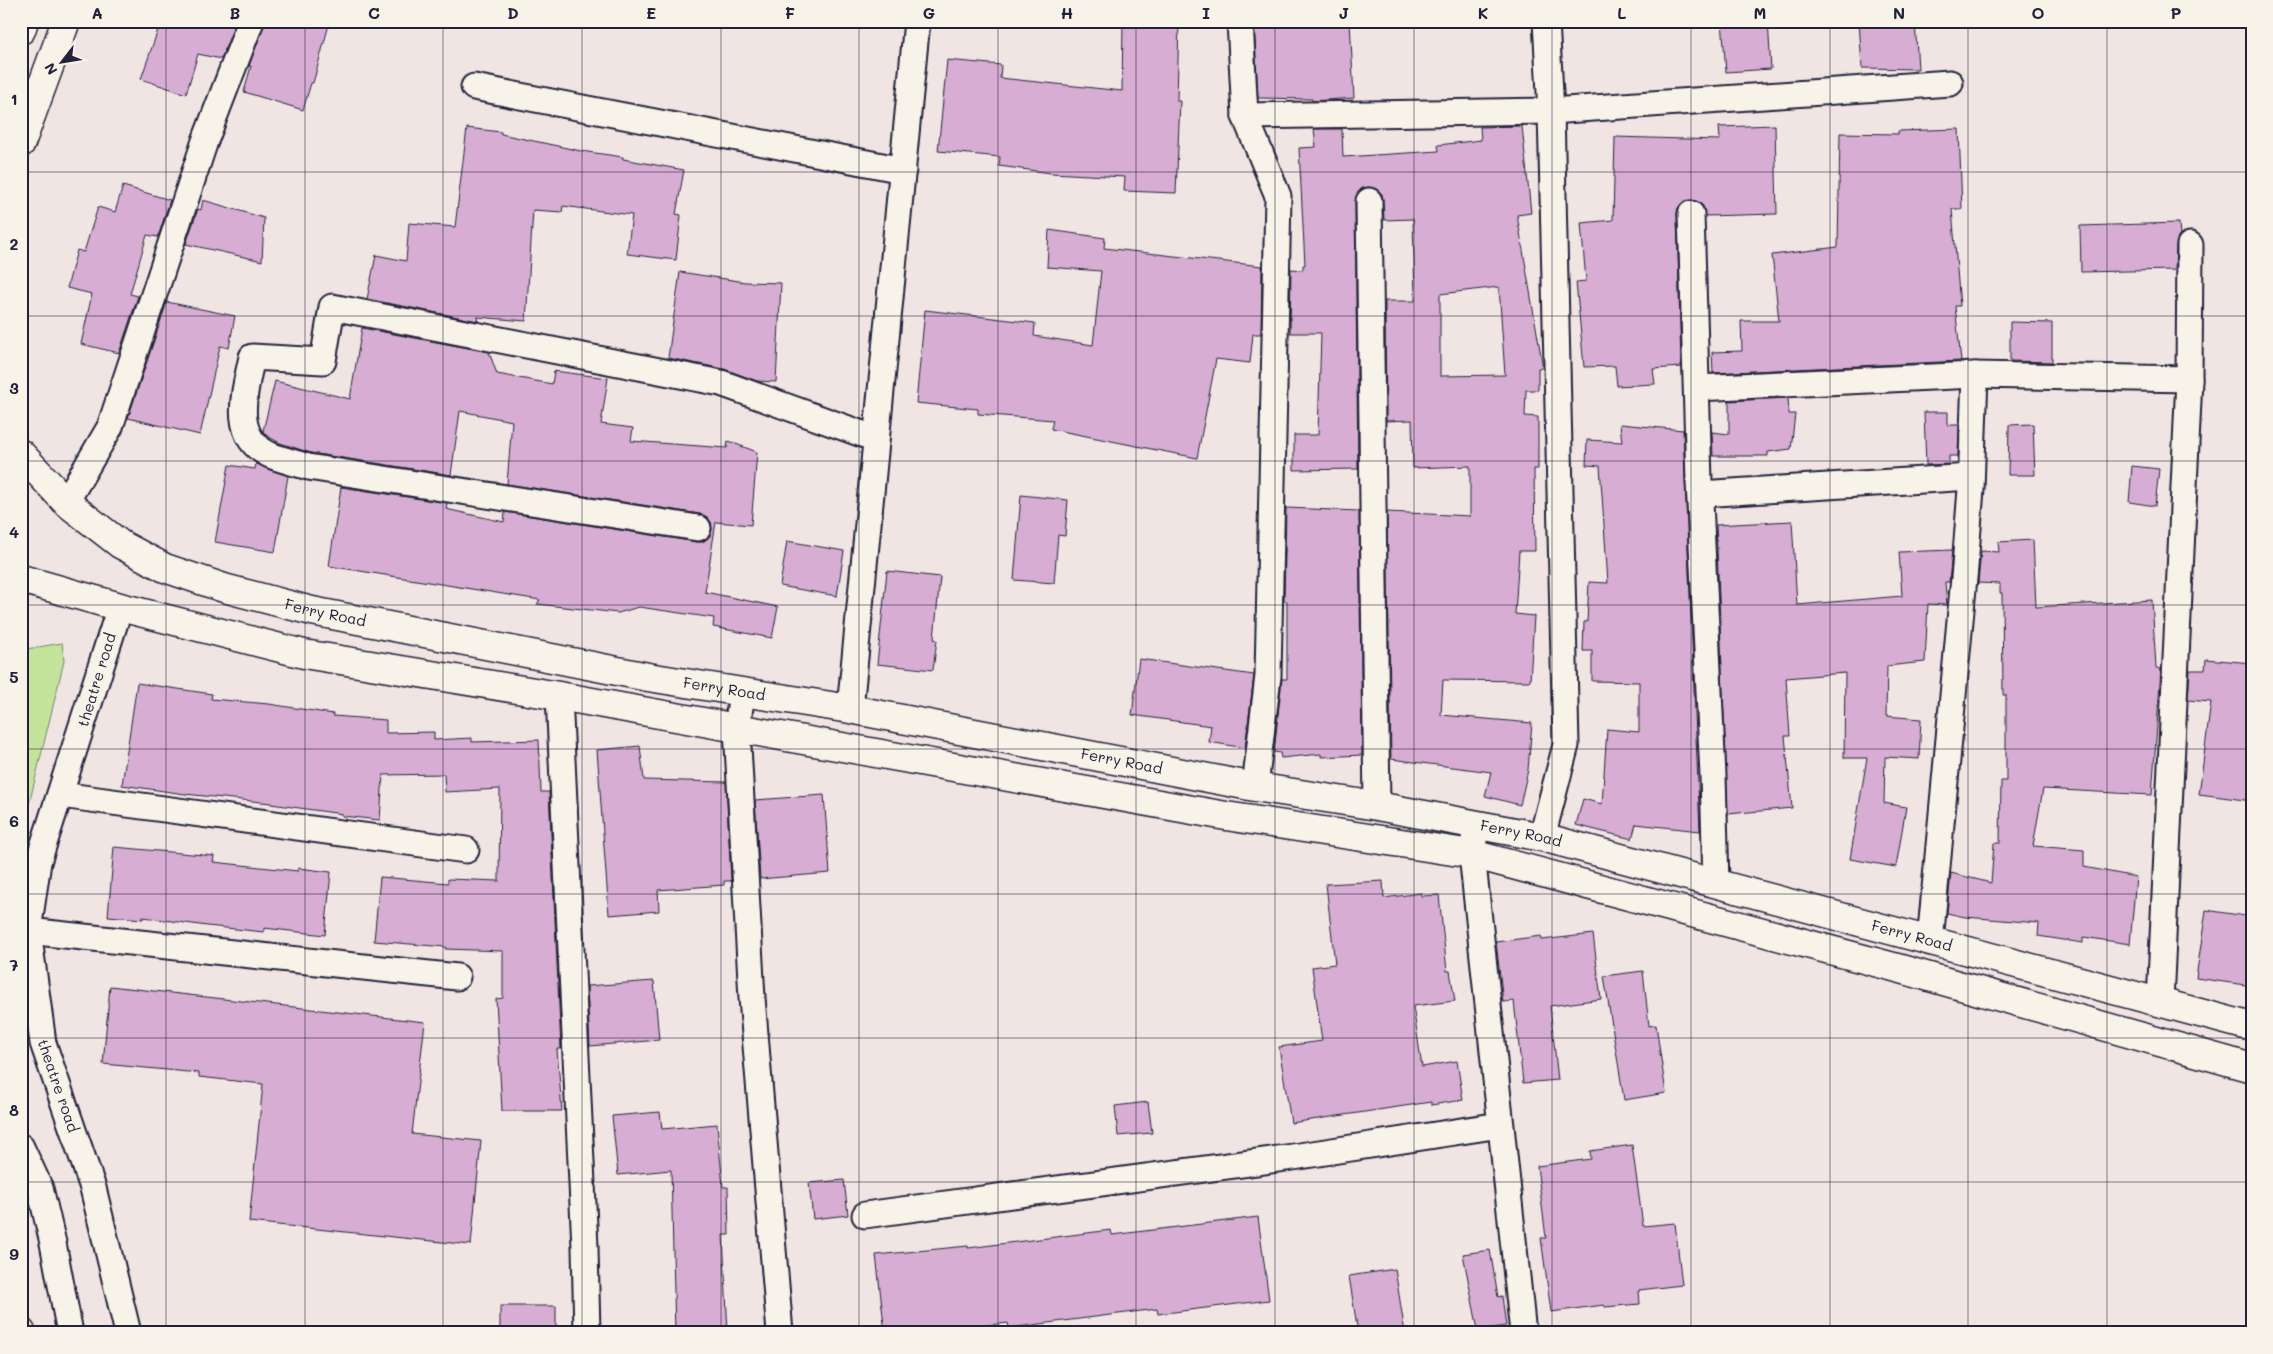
<svg xmlns="http://www.w3.org/2000/svg" width="2273" height="1354" font-family="Mali,sans-serif">
<style>
.green{fill:#c4e49c;stroke:#73836c}
.building{fill:#d7add3;stroke:#22223b;fill-rule:evenodd}
.lines{fill:none;stroke-linecap:round;stroke-linejoin:round}
.minor-casing{stroke:#22223b;stroke-width:29}
.tertiary-casing{stroke:#22223b;stroke-width:31}
.trunk-casing{stroke:#22223b;stroke-width:31}
.minor{stroke:#f7f3e8;stroke-width:25}
.tertiary{stroke:#f7f3e8;stroke-width:28}
.trunk{stroke:#f8deab;stroke-width:28}
.grid{fill:none;stroke:#22223b;stroke-width:1;stroke-opacity:0.55}
.labels{text-anchor:middle;stroke-width:4;stroke-linejoin:round;paint-order:stroke}
.street-label{font-size:15px;fill:#22223b;stroke:#f7f3e8}
.neatline{fill:none;stroke:#22223b;stroke-width:2}
.grid-label{font-size:16px;text-anchor:middle;font-weight:bold;fill:#22223b}
</style>
<rect width="100%" height="100%" fill="#f1e5e4"/>
<filter id="ink" filterUnits="userSpaceOnUse"><feTurbulence type="fractalNoise" baseFrequency=".02" numOctaves="2"/><feDisplacementMap in="SourceGraphic" scale="10" xChannelSelector="R" yChannelSelector="G"/><feConvolveMatrix kernelMatrix="1 2 1 2 8 2 1 2 1" color-interpolation-filters="sRGB"/></filter>
<g filter="url(#ink)">
<path class="green" d="M 62,643 L 64,661 L 21,837 L 21,650 Z"/>
<path class="building" d="M 161,21 L 236,21 L 221,59 L 198,54 L 186,94 L 141,79 Z
M 265,21 L 330,21 L 313,83 L 311,83 L 303,110 L 244,92 L 251,66 L 249,66 Z
M 1123,21 L 1179,21 L 1177,101 L 1180,101 L 1176,193 L 1124,191 L 1125,177 L 1051,173 L 999,166 L 1000,157 L 938,151 L 947,60 L 1001,65 L 1000,78 L 1122,91 Z
M 1254,21 L 1350,21 L 1354,98 L 1312,101 L 1312,99 L 1258,98 Z
M 1722,21 L 1768,21 L 1771,69 L 1726,72 Z
M 1859,21 L 1915,21 L 1918,69 L 1862,68 Z
M 1775,125 L 1777,214 L 1705,216 L 1703,206 L 1698,202 L 1691,200 L 1683,202 L 1678,208 L 1677,214 L 1681,367 L 1653,369 L 1655,384 L 1617,386 L 1615,366 L 1584,367 L 1576,282 L 1586,281 L 1581,223 L 1613,220 L 1615,137 L 1720,140 L 1719,127 Z
M 1522,126 L 1531,213 L 1517,215 L 1543,368 L 1538,368 L 1538,390 L 1526,390 L 1525,416 L 1538,417 L 1538,469 L 1534,469 L 1535,551 L 1519,551 L 1515,614 L 1534,616 L 1530,681 L 1443,680 L 1441,715 L 1532,723 L 1528,770 L 1520,805 L 1485,796 L 1491,772 L 1391,759 L 1387,512 L 1470,516 L 1470,466 L 1413,468 L 1412,420 L 1386,421 L 1385,301 L 1415,301 L 1413,219 L 1384,220 L 1383,200 L 1382,194 L 1376,189 L 1369,187 L 1362,188 L 1357,194 L 1355,201 L 1358,469 L 1294,470 L 1294,435 L 1318,435 L 1321,333 L 1290,333 L 1291,269 L 1303,270 L 1303,265 L 1305,265 L 1299,148 L 1316,147 L 1314,129 L 1342,129 L 1343,157 L 1439,151 L 1438,145 L 1481,140 L 1480,127 ZM 1499,287 L 1505,375 L 1440,376 L 1440,294 Z
M 467,128 L 501,132 L 501,134 L 581,151 L 623,157 L 623,159 L 684,170 L 676,214 L 681,215 L 676,260 L 627,254 L 632,215 L 563,206 L 562,212 L 533,210 L 526,321 L 477,317 L 478,321 L 367,299 L 376,255 L 406,261 L 409,223 L 455,227 Z
M 1959,129 L 1962,209 L 1952,209 L 1960,306 L 1955,306 L 1961,361 L 1713,373 L 1712,352 L 1742,351 L 1741,321 L 1779,321 L 1772,255 L 1838,247 L 1840,133 L 1898,134 L 1898,131 Z
M 123,186 L 170,200 L 158,237 L 147,235 L 130,294 L 138,296 L 119,353 L 81,344 L 92,294 L 67,288 L 77,250 L 84,252 L 98,207 L 115,212 Z
M 203,200 L 264,218 L 262,261 L 186,244 L 198,209 L 201,210 Z
M 2179,223 L 2180,235 L 2176,245 L 2175,270 L 2081,272 L 2080,226 Z
M 1049,230 L 1105,238 L 1104,248 L 1262,266 L 1261,334 L 1253,334 L 1250,363 L 1216,359 L 1197,458 L 1051,429 L 1053,420 L 978,414 L 978,409 L 916,403 L 925,310 L 1035,323 L 1034,336 L 1093,345 L 1101,271 L 1047,267 Z
M 680,272 L 745,282 L 781,283 L 776,382 L 757,381 L 724,369 L 668,358 Z
M 167,302 L 235,316 L 229,348 L 220,346 L 200,435 L 128,418 Z
M 2010,322 L 2052,323 L 2052,362 L 2010,361 Z
M 362,328 L 489,352 L 497,374 L 552,384 L 554,371 L 608,378 L 601,424 L 633,428 L 631,441 L 727,448 L 728,441 L 757,452 L 751,525 L 716,522 L 705,592 L 778,607 L 772,638 L 713,627 L 714,618 L 639,607 L 618,613 L 537,604 L 540,600 L 329,566 L 341,487 L 447,503 L 446,509 L 504,522 L 505,512 L 696,542 L 703,542 L 709,537 L 712,530 L 711,522 L 707,517 L 700,514 L 507,484 L 512,421 L 460,411 L 451,475 L 311,453 L 280,443 L 267,436 L 263,431 L 275,381 L 350,399 Z
M 1788,398 L 1789,414 L 1795,414 L 1791,449 L 1768,452 L 1768,456 L 1713,456 L 1712,432 L 1729,434 L 1729,401 Z
M 1924,412 L 1948,412 L 1948,425 L 1959,425 L 1958,456 L 1949,456 L 1949,464 L 1926,465 Z
M 1620,424 L 1683,430 L 1700,831 L 1636,824 L 1632,839 L 1576,825 L 1583,799 L 1602,804 L 1607,729 L 1639,732 L 1639,682 L 1592,681 L 1592,651 L 1583,651 L 1584,622 L 1587,622 L 1589,582 L 1608,583 L 1600,466 L 1586,465 L 1587,440 L 1622,442 Z
M 2033,424 L 2035,475 L 2008,475 L 2009,425 Z
M 256,463 L 288,476 L 275,552 L 215,542 L 229,465 L 255,469 Z
M 2132,466 L 2159,469 L 2155,506 L 2129,502 Z
M 1021,495 L 1068,500 L 1065,536 L 1058,535 L 1054,583 L 1014,580 Z
M 1286,508 L 1359,511 L 1362,755 L 1321,757 L 1321,754 L 1281,758 L 1280,753 L 1274,752 L 1282,679 L 1287,679 L 1287,601 L 1284,601 Z
M 1792,521 L 1797,605 L 1902,596 L 1899,552 L 1952,550 L 1949,582 L 1945,582 L 1947,605 L 1928,604 L 1925,662 L 1887,666 L 1886,716 L 1921,719 L 1919,759 L 1885,757 L 1884,803 L 1906,807 L 1896,867 L 1850,859 L 1867,758 L 1844,758 L 1845,673 L 1786,678 L 1790,736 L 1785,736 L 1792,808 L 1728,814 L 1716,525 Z
M 2033,540 L 2036,607 L 2152,600 L 2156,668 L 2161,669 L 2152,795 L 2043,789 L 2033,846 L 2084,850 L 2084,867 L 2136,877 L 2130,944 L 2083,937 L 2083,943 L 2038,936 L 2039,923 L 1965,917 L 1947,913 L 1951,873 L 1991,883 L 1994,843 L 2000,843 L 2001,781 L 2006,781 L 2006,695 L 2003,695 L 2002,593 L 2000,593 L 2000,584 L 1978,583 L 1981,551 L 1999,552 L 1998,542 Z
M 787,541 L 844,551 L 837,596 L 780,586 Z
M 887,571 L 940,577 L 934,639 L 937,640 L 933,670 L 877,664 Z
M 1139,659 L 1254,675 L 1245,748 L 1209,742 L 1211,726 L 1132,715 Z
M 2206,659 L 2252,663 L 2252,801 L 2199,794 L 2211,702 L 2188,700 L 2190,670 L 2205,670 Z
M 137,683 L 212,694 L 211,699 L 269,704 L 333,714 L 333,716 L 386,720 L 386,733 L 434,732 L 434,740 L 472,738 L 472,742 L 539,740 L 541,792 L 549,792 L 561,1049 L 557,1049 L 562,1111 L 502,1111 L 496,999 L 503,998 L 503,951 L 445,949 L 446,947 L 374,941 L 380,877 L 448,883 L 448,879 L 499,881 L 500,789 L 445,792 L 444,774 L 383,775 L 380,820 L 342,816 L 342,814 L 271,804 L 271,803 L 185,794 L 122,785 Z
M 640,746 L 644,780 L 726,782 L 731,881 L 724,881 L 724,885 L 658,890 L 659,911 L 609,915 L 597,750 Z
M 824,795 L 830,873 L 760,879 L 755,800 Z
M 114,847 L 214,856 L 213,862 L 298,871 L 298,868 L 331,872 L 325,935 L 264,928 L 264,932 L 207,926 L 143,917 L 143,919 L 108,916 Z
M 1383,881 L 1384,898 L 1421,893 L 1421,896 L 1439,895 L 1447,971 L 1450,971 L 1455,1001 L 1413,1006 L 1422,1067 L 1457,1061 L 1463,1100 L 1431,1105 L 1431,1102 L 1291,1123 L 1279,1047 L 1322,1041 L 1312,967 L 1335,964 L 1326,884 Z
M 2206,910 L 2252,917 L 2252,986 L 2196,978 Z
M 1593,934 L 1601,999 L 1550,1006 L 1558,1080 L 1523,1083 L 1514,1001 L 1503,1002 L 1496,942 L 1541,936 L 1542,940 Z
M 1643,971 L 1649,1026 L 1656,1025 L 1666,1093 L 1624,1100 L 1604,976 Z
M 654,981 L 659,1040 L 590,1046 L 587,986 Z
M 110,986 L 425,1022 L 412,1134 L 481,1141 L 471,1245 L 249,1222 L 263,1084 L 199,1077 L 199,1073 L 103,1064 Z
M 1148,1102 L 1152,1133 L 1118,1136 L 1115,1106 Z
M 660,1112 L 662,1129 L 717,1124 L 723,1187 L 728,1187 L 729,1235 L 723,1235 L 728,1332 L 675,1333 L 671,1170 L 618,1175 L 612,1116 Z
M 1632,1145 L 1643,1226 L 1675,1223 L 1682,1285 L 1639,1290 L 1640,1304 L 1605,1307 L 1604,1305 L 1551,1312 L 1541,1238 L 1546,1238 L 1537,1166 L 1591,1159 L 1590,1151 Z
M 844,1180 L 848,1215 L 813,1219 L 809,1183 Z
M 1258,1217 L 1269,1300 L 1158,1314 L 1157,1309 L 1009,1328 L 1008,1323 L 915,1333 L 885,1333 L 876,1255 L 968,1246 L 968,1248 L 1111,1230 L 1112,1235 Z
M 1490,1250 L 1498,1297 L 1502,1296 L 1506,1326 L 1478,1330 L 1463,1254 Z
M 1395,1269 L 1405,1333 L 1358,1333 L 1349,1276 Z
M 500,1306 L 556,1306 L 556,1333 L 500,1333 Z"/>
<g class="lines">
<defs>
<g id="minor">
<path d="M 1240,21 L 1245,116 L 1278,196 L 1268,676 L 1255,787"/>
<path d="M 474,87 L 903,170"/>
<path d="M 1245,116 L 1551,111 L 1950,83"/>
<path d="M 1369,201 L 1377,806"/>
<path d="M 1691,214 L 1699,481 L 1713,776 L 1716,883"/>
<path d="M 1697,388 L 1975,375 L 2189,379"/>
<path d="M 1700,494 L 1971,477"/>
<path d="M 66,502 L 110,427 L 205,141 L 251,21"/>
<path d="M 698,528 L 308,467 C 296,463 282,460 270,455 C 230,437 245,391 252,357 L 323,361 L 332,307 L 721,383 L 876,439"/>
<path id="s1" d="M 120,607 L 38,862 L 28,931 L 43,1043 L 93,1188 L 128,1333"/>
<path d="M 742,693 L 737,728 L 752,998 L 780,1333"/>
<path d="M 559,696 L 585,1247 L 587,1333"/>
<path d="M 850,709 L 917,21"/>
<path d="M 61,795 L 466,850"/>
<path d="M 1476,826 L 1472,854 L 1523,1333"/>
<path d="M 1542,837 L 1566,745 L 1551,111 L 1546,21"/>
<path d="M 28,931 L 457,977"/>
<path d="M 1930,942 L 1965,567 L 1971,489 L 1975,375"/>
<path d="M 2160,1002 L 2189,379 L 2190,245"/>
<path d="M 21,1147 L 40,1188 L 53,1243 L 70,1333"/>
<path d="M 865,1215 L 1293,1157 L 1500,1125"/>
</g>
<g id="tertiary">
<path d="M 21,30 L 24,21"/>
<path d="M 21,143 L 66,21"/>
<path id="s2" d="M 21,454 L 66,502 L 120,544 L 165,568 L 224,588 L 312,611 L 648,677 L 850,709 L 1255,787 L 1377,806 L 1542,837 L 2252,1027"/>
<path d="M 21,579 L 120,607 L 304,654 L 559,696 L 1226,816 L 1472,854 L 1901,969 L 2252,1068"/>
</g>
<path id="trunk" d="M 21,1332 L 21,1333"/>
</defs>
<use href="#minor" class="minor-casing"/>
<use href="#tertiary" class="tertiary-casing"/>
<use href="#trunk" class="trunk-casing"/>
<use href="#minor" class="minor"/>
<use href="#tertiary" class="tertiary"/>
<use href="#trunk" class="trunk"/>
</g>
</g>
<path class="grid" d="M 166,21 L 166,1333M 305,21 L 305,1333M 443,21 L 443,1333M 582,21 L 582,1333M 721,21 L 721,1333M 859,21 L 859,1333M 998,21 L 998,1333M 1136,21 L 1136,1333M 1275,21 L 1275,1333M 1414,21 L 1414,1333M 1552,21 L 1552,1333M 1691,21 L 1691,1333M 1830,21 L 1830,1333M 1968,21 L 1968,1333M 2107,21 L 2107,1333M 21,172 L 2252,172M 21,316 L 2252,316M 21,461 L 2252,461M 21,605 L 2252,605M 21,749 L 2252,749M 21,894 L 2252,894M 21,1038 L 2252,1038M 21,1182 L 2252,1182"/>
<g class="labels">
<g class="street-label">
<text dy="5" stroke="none"><textPath href="#s2" startOffset="352">Ferry Road</textPath></text>
<text transform="translate(97 680) rotate(-73)" y="5">theatre road</text>
<text dy="5" stroke="none"><textPath href="#s2" startOffset="758">Ferry Road</textPath></text>
<text dy="5" stroke="none"><textPath href="#s2" startOffset="1162">Ferry Road</textPath></text>
<text dy="5" stroke="none"><textPath href="#s2" startOffset="1568">Ferry Road</textPath></text>
<text dy="5" stroke="none"><textPath href="#s2" startOffset="1972">Ferry Road</textPath></text>
<text dy="5" stroke="none"><textPath href="#s1" startOffset="496">theatre road</textPath></text>
</g>
</g>
<rect width="2273" height="1354" fill="none" stroke="#f7f3e8" stroke-width="55"/>
<g transform="translate(62 62) rotate(239)" stroke="#f7f3e8" stroke-width="4" paint-order="stroke">
<path d="M0-4L9 19L0 12L-9 19Z" fill="#22223b"/>
<text y="-8" font-size="14" font-weight="bold" text-anchor="middle" fill="#22223b">N</text>
</g>
<rect x="28" y="28" width="2218" height="1298" class="neatline"/>
<g class="grid-label">
<text x="97" y="19">A</text>
<text x="235" y="19">B</text>
<text x="374" y="19">C</text>
<text x="513" y="19">D</text>
<text x="651" y="19">E</text>
<text x="790" y="19">F</text>
<text x="929" y="19">G</text>
<text x="1067" y="19">H</text>
<text x="1206" y="19">I</text>
<text x="1344" y="19">J</text>
<text x="1483" y="19">K</text>
<text x="1622" y="19">L</text>
<text x="1760" y="19">M</text>
<text x="1899" y="19">N</text>
<text x="2038" y="19">O</text>
<text x="2176" y="19">P</text>
<text x="14" y="105">1</text>
<text x="14" y="250">2</text>
<text x="14" y="394">3</text>
<text x="14" y="538">4</text>
<text x="14" y="683">5</text>
<text x="14" y="827">6</text>
<text x="14" y="971">7</text>
<text x="14" y="1116">8</text>
<text x="14" y="1260">9</text>
</g>
</svg>
